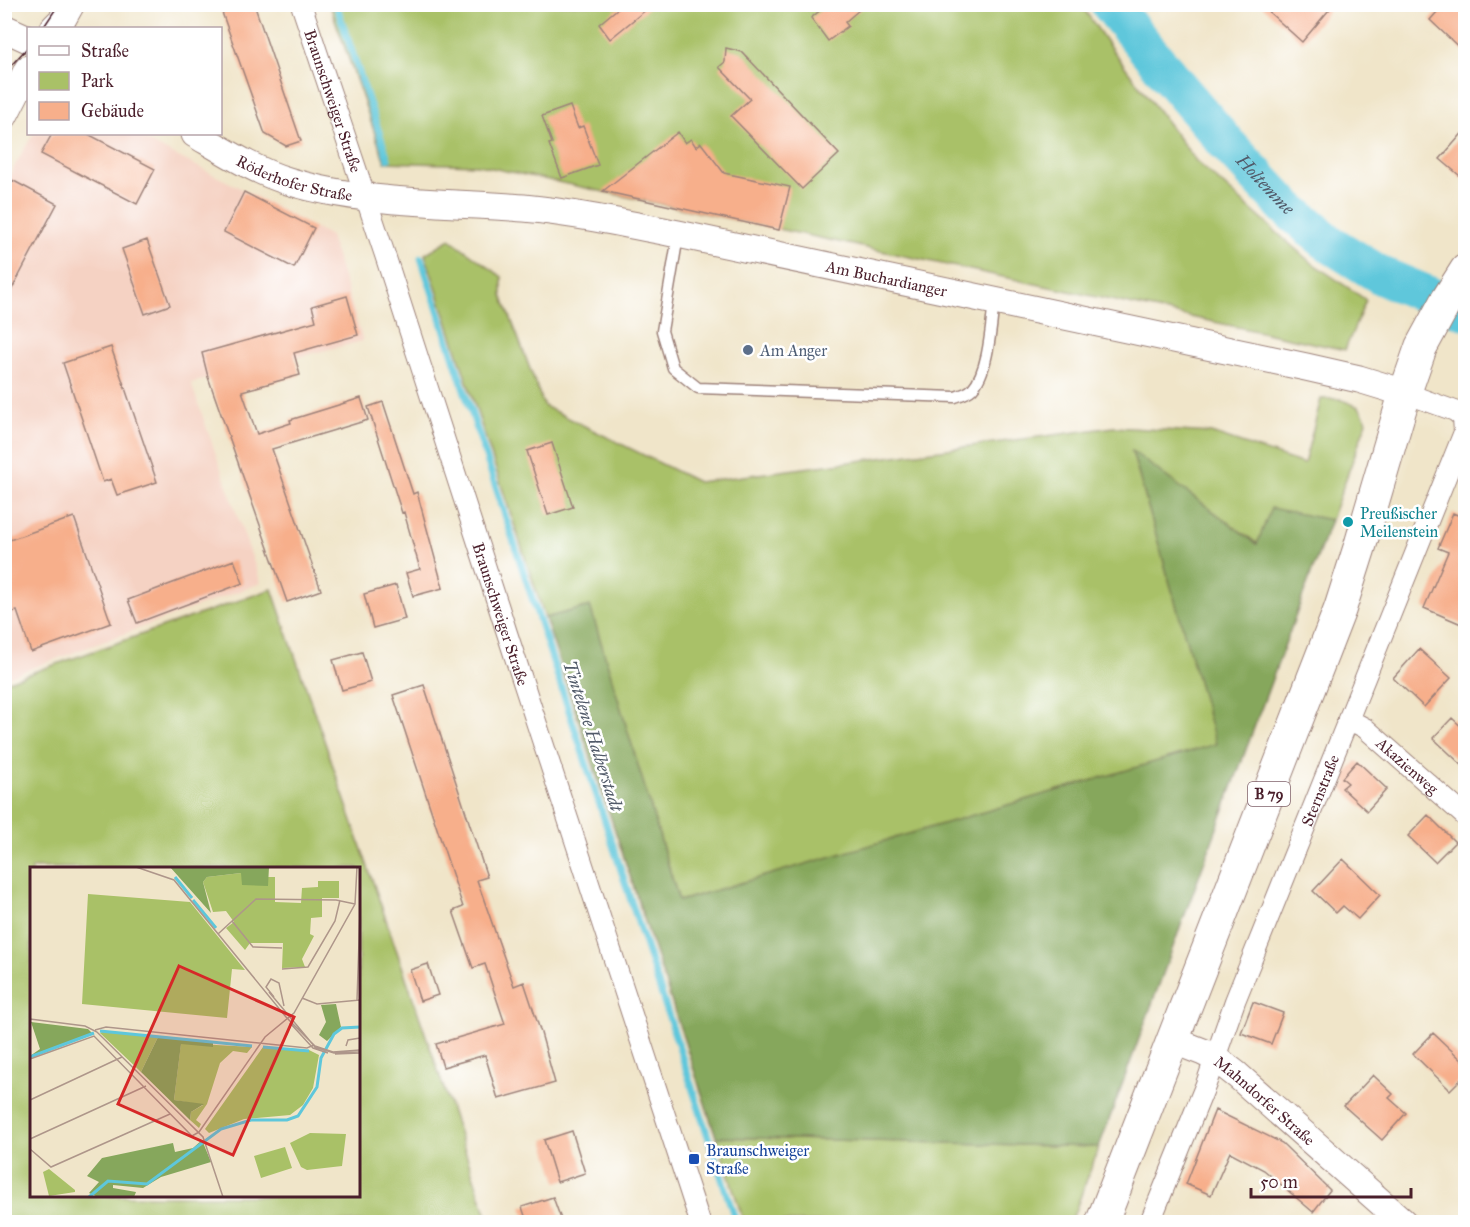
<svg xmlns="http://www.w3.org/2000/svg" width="1470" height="1227" font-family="'IM FELL Great Primer',serif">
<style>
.built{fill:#f5d2c3}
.green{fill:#a9c167;stroke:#7a7049;stroke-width:1.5;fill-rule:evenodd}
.forest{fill:#86a75c;stroke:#686344;stroke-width:1.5}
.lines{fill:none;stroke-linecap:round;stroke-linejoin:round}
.stream{stroke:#5ec7db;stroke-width:7}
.river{stroke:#5ec7db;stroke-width:39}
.building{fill:#f7af8b}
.lane-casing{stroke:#9d827a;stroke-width:13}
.street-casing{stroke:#9d827a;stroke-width:22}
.secondary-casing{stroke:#9d827a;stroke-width:29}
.primary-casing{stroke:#9d827a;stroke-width:34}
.lane{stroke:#fff;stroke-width:10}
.street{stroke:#fff;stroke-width:20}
.secondary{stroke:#fff;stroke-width:27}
.primary{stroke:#fff;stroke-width:32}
.tram{stroke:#4a1f2b;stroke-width:1.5}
.service-dot{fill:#5c6f8a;stroke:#fff;stroke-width:2}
.culture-dot{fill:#0f9aa8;stroke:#fff;stroke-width:2}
.transit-dot{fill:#1a4fb4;stroke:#fff;stroke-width:2}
.labels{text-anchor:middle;stroke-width:5;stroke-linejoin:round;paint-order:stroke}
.shield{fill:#fff;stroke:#80626b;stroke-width:1.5}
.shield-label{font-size:15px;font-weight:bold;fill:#4a1f2b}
.street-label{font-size:16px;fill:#4a1f2b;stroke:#fff}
.service-label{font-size:16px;fill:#4e5e75;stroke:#fff;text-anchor:start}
.culture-label{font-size:16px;fill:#0d838f;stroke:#fff;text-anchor:start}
.transit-label{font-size:16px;fill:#164399;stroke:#fff;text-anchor:start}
.water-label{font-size:18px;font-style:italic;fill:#515a69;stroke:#fff}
.inset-river{fill:none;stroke:#5ec7db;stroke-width:3}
.inset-road{fill:none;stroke:#ae968a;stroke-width:1.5}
.view{fill:#d62828;fill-opacity:0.15;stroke:#d62828;stroke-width:3}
.inset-edge{fill:none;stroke:#4a1f2b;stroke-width:3}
</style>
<rect width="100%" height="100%" fill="#fff"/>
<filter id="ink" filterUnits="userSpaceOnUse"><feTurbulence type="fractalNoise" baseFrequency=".0167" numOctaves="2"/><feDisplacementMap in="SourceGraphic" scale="12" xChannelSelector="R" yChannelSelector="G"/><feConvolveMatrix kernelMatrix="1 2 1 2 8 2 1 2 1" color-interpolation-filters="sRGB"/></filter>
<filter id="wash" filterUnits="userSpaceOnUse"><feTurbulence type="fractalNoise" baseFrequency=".008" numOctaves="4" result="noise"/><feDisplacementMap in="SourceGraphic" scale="24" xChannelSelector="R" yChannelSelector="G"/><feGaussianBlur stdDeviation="1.35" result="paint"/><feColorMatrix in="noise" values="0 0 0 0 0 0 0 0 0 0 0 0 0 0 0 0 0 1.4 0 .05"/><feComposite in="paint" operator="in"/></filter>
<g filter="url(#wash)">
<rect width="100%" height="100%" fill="#f0e5c9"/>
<path class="built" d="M 33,134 L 133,134 L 240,188 L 330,236 L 363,341 L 191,383 L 261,583 L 5,678 L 5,183 Z"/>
<path class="green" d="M 330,5 L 1081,5 L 1108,44 L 1196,161 L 1308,260 L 1366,300 L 1345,350 L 478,165 L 385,162 Z
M 450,239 L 502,277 L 502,295 L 544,406 L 698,482 L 1114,427 L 1211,433 L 1304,464 L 1321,399 L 1340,399 L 1359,407 L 1367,421 L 1331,520 L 1271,509 L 1258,544 L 1132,452 L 1217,744 L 679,901 L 590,607 L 545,618 L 425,254 Z
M 272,589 L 433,1056 L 489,1222 L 5,1222 L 5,682 ZM 358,868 L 358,1196 L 32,1196 L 32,868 Z
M 716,1137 L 1099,1147 L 1071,1222 L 744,1222 Z"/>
<path class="forest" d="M 1132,451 L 1257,544 L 1271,508 L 1331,520 L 1099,1147 L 716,1137 L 545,618 L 590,606 L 679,901 L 1216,744 Z"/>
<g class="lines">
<path class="stream" d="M 336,4 L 388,159
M 421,258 L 736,1222"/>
<path class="river" id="s1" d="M 1110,4 L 1170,77 L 1227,144 L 1285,206 L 1330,244 L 1382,276 L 1466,311"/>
</g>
<g id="blocks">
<path class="building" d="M 219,4 L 254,4 L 301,141 L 286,146 L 265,134 Z
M 623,4 L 653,4 L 610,39 L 599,24 Z
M 828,4 L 866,4 L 845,22 L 848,26 L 828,41 L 811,18 Z
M 1260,4 L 1334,4 L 1302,42 Z
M 1444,4 L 1466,4 L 1466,54 L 1430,20 Z
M 726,48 L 742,52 L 839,154 L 802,189 L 731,116 L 750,99 L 719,67 L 725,62 Z
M 570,106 L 578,128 L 583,126 L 598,165 L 562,178 L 549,144 L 552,143 L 542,116 Z
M 1466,129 L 1466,181 L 1440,159 Z
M 678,132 L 685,143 L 691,139 L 696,147 L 701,143 L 724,173 L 790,187 L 779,230 L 603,191 Z
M 52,134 L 88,134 L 155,169 L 137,204 L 41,154 Z
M 12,180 L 57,204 L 4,304 L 4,194 Z
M 244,192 L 314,228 L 294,268 L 224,232 Z
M 147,240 L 170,305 L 145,314 L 122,249 Z
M 347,296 L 358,335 L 294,353 L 300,375 L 242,391 L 257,434 L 291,423 L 290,420 L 361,398 L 368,420 L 272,449 L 321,590 L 287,602 L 208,377 L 202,353 L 316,321 L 312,306 Z
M 111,347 L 157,482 L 117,495 L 111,479 L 103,482 L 63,363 Z
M 383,402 L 413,494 L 417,492 L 443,588 L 413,596 L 406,573 L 420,569 L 404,512 L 402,513 L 368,407 Z
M 552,443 L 573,507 L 548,515 L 527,451 Z
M 1465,510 L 1466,510 L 1466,626 L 1424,608 L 1448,552 L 1438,548 L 1453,513 L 1462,517 Z
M 74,517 L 111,623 L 31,652 L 17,611 L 4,615 L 4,542 Z
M 234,560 L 243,583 L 137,623 L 128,600 Z
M 396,585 L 405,619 L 373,628 L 364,594 Z
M 1419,649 L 1451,678 L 1424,707 L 1393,678 Z
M 362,652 L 371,682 L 342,690 L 333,660 Z
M 424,685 L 487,877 L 477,880 L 514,986 L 524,982 L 541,1033 L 555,1083 L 498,1099 L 485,1055 L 443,1067 L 436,1044 L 505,1024 L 485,964 L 473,968 L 453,911 L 463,907 L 393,695 Z
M 1452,718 L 1466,731 L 1466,769 L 1433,738 Z
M 1357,761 L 1387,789 L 1367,811 L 1342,788 L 1348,783 L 1342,778 Z
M 1428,815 L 1455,842 L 1435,862 L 1408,836 Z
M 1343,859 L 1380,895 L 1358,919 L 1343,906 L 1336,913 L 1313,891 Z
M 428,964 L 438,995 L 420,1001 L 410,970 Z
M 1253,1002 L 1283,1013 L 1271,1044 L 1241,1033 Z
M 1433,1033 L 1466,1064 L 1466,1074 L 1450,1090 L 1413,1054 Z
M 1373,1075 L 1393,1094 L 1389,1098 L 1406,1113 L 1382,1140 L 1344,1106 Z
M 1215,1110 L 1282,1143 L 1330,1190 L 1313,1212 L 1264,1170 L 1230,1152 L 1211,1195 L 1186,1184 Z
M 572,1131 L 585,1173 L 557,1182 L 544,1140 Z
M 553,1197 L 562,1222 L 527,1222 L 522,1207 Z"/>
</g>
</g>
<g filter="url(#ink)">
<use href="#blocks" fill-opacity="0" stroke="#9d827a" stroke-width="1.5"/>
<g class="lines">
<defs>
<path id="lane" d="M 678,236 L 662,331 L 673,368 L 698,388 L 955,397 C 961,395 968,393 972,389 C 989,371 991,325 994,301"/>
<g id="street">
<path id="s2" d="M 301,4 L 385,255 L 507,633 L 700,1222"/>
<path id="s3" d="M 1348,719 L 1365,728 L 1466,817"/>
<path id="s4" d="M 1150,1222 L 1206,1084 L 1235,1001 L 1464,432 L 1463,418 L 1455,411 L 1405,393"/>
</g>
<g id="secondary">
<path d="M 4,28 L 28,39"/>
<path d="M 54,28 L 62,20 L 71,4"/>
<path d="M 4,116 L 28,69"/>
<path id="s5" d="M 195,134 C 224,151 255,171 288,181 C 362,204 447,202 524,208 C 576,213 627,224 678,234 L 1306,367 L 1359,379 L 1405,393"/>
<path id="s6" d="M 1172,1040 L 1203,1052 L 1215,1058 L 1237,1075 L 1403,1222"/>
</g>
<path id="primary" d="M 1102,1222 L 1340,609 L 1360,546 L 1405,393 L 1421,347 L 1445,303 L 1466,270"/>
</defs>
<use href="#lane" class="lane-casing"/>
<use href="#street" class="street-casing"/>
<use href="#secondary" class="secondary-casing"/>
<use href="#primary" class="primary-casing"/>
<use href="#lane" class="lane"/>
<use href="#street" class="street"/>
<use href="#secondary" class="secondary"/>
<use href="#primary" class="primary"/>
<path class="tram" d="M 43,28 L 59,4
M 4,73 L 28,47"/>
</g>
</g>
<circle class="service-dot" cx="748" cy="350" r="6"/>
<circle class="culture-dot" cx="1348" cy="522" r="6"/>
<rect class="transit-dot" x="688" y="1153" width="12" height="12" rx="3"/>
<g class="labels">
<rect class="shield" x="1248" y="782" width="42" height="24" rx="4.5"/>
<g class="shield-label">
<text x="1269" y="799">B 79</text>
</g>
<g class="street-label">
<text dy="6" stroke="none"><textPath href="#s2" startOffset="102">Braunschweiger Straße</textPath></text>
<text dy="6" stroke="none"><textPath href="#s5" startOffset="110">Röderhofer Straße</textPath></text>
<text dy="6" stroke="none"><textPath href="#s5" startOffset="712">Am Buchardianger</textPath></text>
<text dy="6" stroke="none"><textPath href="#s2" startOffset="642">Braunschweiger Straße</textPath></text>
<text dy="6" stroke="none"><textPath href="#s3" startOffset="76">Akazienweg</textPath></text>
<text dy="6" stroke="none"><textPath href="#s4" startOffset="464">Sternstraße</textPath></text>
<text dy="6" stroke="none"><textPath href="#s6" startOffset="112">Mahndorfer Straße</textPath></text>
</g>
<g class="service-label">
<text x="760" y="356">Am Anger</text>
</g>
<g class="culture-label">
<text x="1360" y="519">Preußischer<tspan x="1360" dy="18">Meilenstein</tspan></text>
</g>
<g class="transit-label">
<text x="706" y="1156">Braunschweiger<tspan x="706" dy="18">Straße</tspan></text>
</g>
<g class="water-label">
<text dy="6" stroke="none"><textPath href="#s1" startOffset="238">Holtemme</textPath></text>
<text transform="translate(593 736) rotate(72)" y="6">Tintelene Halberstadt</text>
</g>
</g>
<g transform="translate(30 867)">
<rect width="330" height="330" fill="#f0e5c9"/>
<path d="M 211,6 L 238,19 L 238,10 L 245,10 L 245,35 L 271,36 L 272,21 L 288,20 L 288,14 L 309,14 L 309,31 L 292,31 L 292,50 L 281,51 L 280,67 L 284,69 L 272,92 L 275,100 L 252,101 L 253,76 L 220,76 L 215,83 L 196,61 L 204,55 L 196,44 L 183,45 L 173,15 L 177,10 ZM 58,27 L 160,35 L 215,103 L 202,102 L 197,151 L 52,137 ZM 74,164 L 128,170 L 111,205 L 70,166 ZM 151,176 L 222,180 L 217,186 L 203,184 L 190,196 L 177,237 L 166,253 L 171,257 L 169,261 L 160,253 L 161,245 L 173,238 L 144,233 ZM 233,180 L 279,183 L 289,188 L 283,221 L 273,238 L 260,248 L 214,252 L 179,266 L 175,262 ZM 280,266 L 316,267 L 312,299 L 277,303 L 271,300 L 260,276 ZM 255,280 L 262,301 L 231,311 L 224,289 ZM 19,302 L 45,323 L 45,325 L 19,329 L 13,305 Z" fill="#a9c167"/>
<path d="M 140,0 L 239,0 L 238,19 L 212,18 L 211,6 L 177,10 L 173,15 L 181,46 ZM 306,137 L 311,160 L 297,174 L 289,168 L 296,155 L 291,138 ZM 1,155 L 58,162 L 62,166 L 0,189 L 10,182 ZM 128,170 L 183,176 L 183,180 L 151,177 L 144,233 L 174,237 L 161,245 L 160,253 L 111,205 ZM 172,273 L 181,295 L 131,310 L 113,321 L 83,318 L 83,321 L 106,325 L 104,330 L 68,330 L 59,326 L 69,315 L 57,309 L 72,291 L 143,276 L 145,285 L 163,281 Z" fill="#86a75c"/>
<path class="inset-river" d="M 145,10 L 162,31M 163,33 L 186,61M 70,164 L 222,179M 233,180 L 279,184M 0,190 L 64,166M 59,330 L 78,314 L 117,317 L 191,262 L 221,253 L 257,253 L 268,249 L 287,220 L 291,191 L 304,167 L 312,161 L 330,160"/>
<path class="inset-road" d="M 106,0 L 144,13 L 256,150 L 285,179 L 303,185 L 330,183M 202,54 L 223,80 L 252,81M 188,67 L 226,32 L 306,33 L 325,37M 252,102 L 278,100 L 305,54 L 310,33M 239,125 L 285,180 L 304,186 L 330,185M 244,130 L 236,120 L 241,112 L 249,116 L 254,139M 272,131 L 287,137 L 330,133M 327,133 L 330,44M 0,152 L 55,159 L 67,165 L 173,270 L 193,330M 260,156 L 283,181 L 298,186M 65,163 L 76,160 L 277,181 L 284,178M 316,179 L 318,173 L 330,171M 305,187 L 330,186M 0,192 L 64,169 L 162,269 L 169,265M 0,233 L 92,190M 169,265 L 235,170 L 264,146 L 325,37 L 327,0M 0,272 L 116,219M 0,282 L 21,300 L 140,247"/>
<path class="view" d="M 149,99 L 264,150 L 203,288 L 88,237 Z"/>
<rect width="330" height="330" class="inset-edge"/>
</g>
<rect width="1470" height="1227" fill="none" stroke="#fff" stroke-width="24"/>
<rect x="27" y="27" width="195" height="108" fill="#ffffff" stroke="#b7a5aa" stroke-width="1.5"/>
<rect x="39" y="46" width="30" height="9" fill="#ffffff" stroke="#b7a5aa" stroke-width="1.5"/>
<text x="81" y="57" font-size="18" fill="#4a1f2b">Straße</text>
<rect x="39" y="72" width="30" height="18" fill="#a9c167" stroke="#b7a5aa" stroke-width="1.5"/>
<text x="81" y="87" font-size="18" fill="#4a1f2b">Park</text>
<rect x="39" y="102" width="30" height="18" fill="#f7af8b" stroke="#b7a5aa" stroke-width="1.5"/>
<text x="81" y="117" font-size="18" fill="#4a1f2b">Gebäude</text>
<path d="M1251 1188v9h160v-9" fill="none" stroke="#4a1f2b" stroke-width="3"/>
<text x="1260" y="1188" font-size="18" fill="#4a1f2b" stroke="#ffffff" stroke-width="4.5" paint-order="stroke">50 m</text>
</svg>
